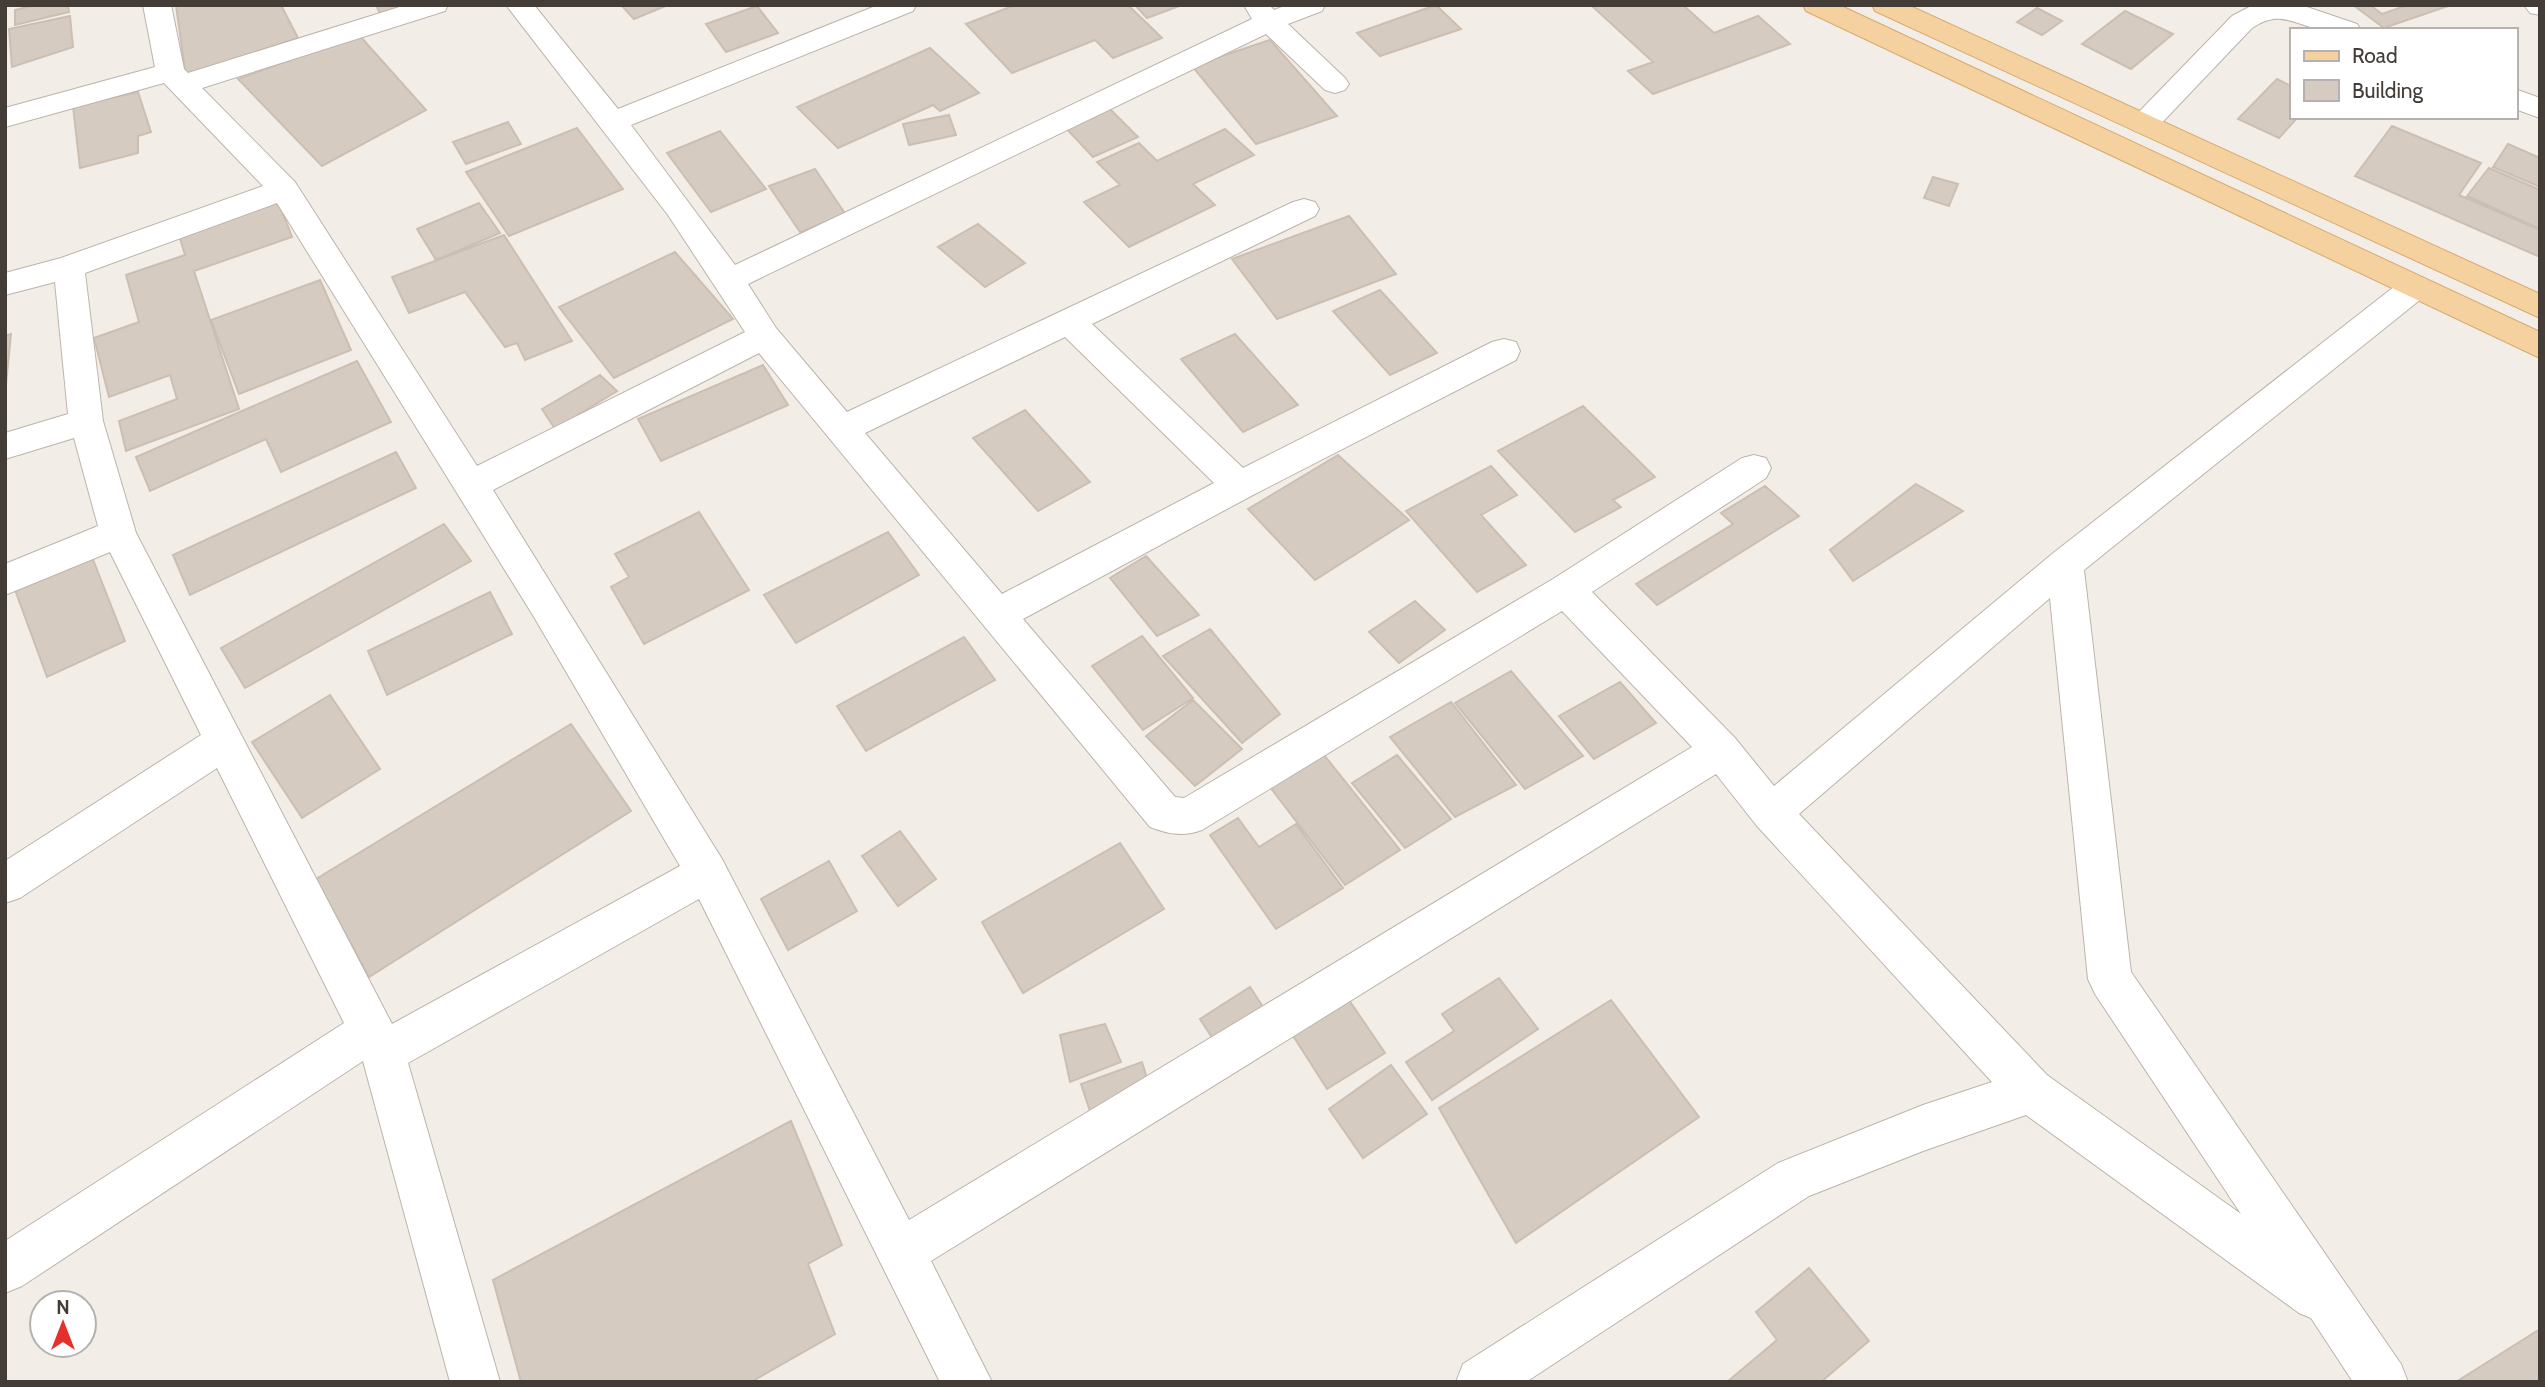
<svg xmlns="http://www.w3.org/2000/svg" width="2545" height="1387" font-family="Cabin,sans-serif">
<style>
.building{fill:#d5cbc1;stroke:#ccbfb2;stroke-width:2}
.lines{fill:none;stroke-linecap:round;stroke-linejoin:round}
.minor-casing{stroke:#bcb4ab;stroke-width:2}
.major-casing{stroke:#d8ab70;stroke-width:2}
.minor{fill:#fff;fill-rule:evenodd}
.major{fill:#f4d19e;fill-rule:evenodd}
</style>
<rect width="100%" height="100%" fill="#f2ede7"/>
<path class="building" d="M 35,5 L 68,5 L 69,12 L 15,25 L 15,10 Z
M 176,5 L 281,5 L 298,38 L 186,78 Z
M 376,5 L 411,5 L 381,16 Z
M 621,5 L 668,5 L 634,19 Z
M 1015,5 L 1128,5 L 1162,38 L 1113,58 L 1095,40 L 1012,73 L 966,24 Z
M 1135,5 L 1182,5 L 1147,18 Z
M 1436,5 L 1461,29 L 1380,56 L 1357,33 Z
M 1591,5 L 1683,5 L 1714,33 L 1758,16 L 1790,44 L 1653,94 L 1628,71 L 1653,62 Z
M 2353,5 L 2370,5 L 2382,14 L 2408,5 L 2451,5 L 2384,28 Z
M 757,6 L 778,33 L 726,52 L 706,24 Z
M 2037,8 L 2062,21 L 2042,35 L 2017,22 Z
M 2125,11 L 2173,34 L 2131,69 L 2082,44 Z
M 70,16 L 73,47 L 12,67 L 9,29 Z
M 359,35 L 426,110 L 322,166 L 238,79 Z
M 1270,40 L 1337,116 L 1256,144 L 1192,66 Z
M 930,48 L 979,93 L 940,111 L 933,105 L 838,148 L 797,107 Z
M 2277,79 L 2291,86 L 2291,117 L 2298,117 L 2279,138 L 2238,119 Z
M 138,92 L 151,132 L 138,136 L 138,153 L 80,168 L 73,106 Z
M 1108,107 L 1138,137 L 1093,157 L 1064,126 Z
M 949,115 L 956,135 L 909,145 L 903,124 Z
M 508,122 L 521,144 L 466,164 L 453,142 Z
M 2392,126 L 2481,163 L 2459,195 L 2540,230 L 2540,257 L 2355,176 Z
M 577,128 L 623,189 L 509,236 L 466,172 Z
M 1225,129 L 1254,155 L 1193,184 L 1215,205 L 1129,247 L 1084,202 L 1120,185 L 1097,162 L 1139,143 L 1157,161 Z
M 720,131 L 766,189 L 711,212 L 667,153 Z
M 2508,144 L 2540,158 L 2540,187 L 2493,167 Z
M 2489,168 L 2540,190 L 2540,229 L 2467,196 Z
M 815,169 L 846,215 L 800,232 L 769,186 Z
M 1933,177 L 1958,184 L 1949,206 L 1924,198 Z
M 278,201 L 292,237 L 194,271 L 239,409 L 126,451 L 119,421 L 177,399 L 170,375 L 109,397 L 94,338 L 139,322 L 126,275 L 185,255 L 179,235 Z
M 479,203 L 500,233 L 436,260 L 417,229 Z
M 1349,216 L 1396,274 L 1277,319 L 1232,259 Z
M 978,224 L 1025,263 L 985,287 L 938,247 Z
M 504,235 L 572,341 L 525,360 L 517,343 L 505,347 L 465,292 L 409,313 L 392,277 Z
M 675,252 L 733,319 L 614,378 L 559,307 Z
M 320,280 L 351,350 L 239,394 L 211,320 Z
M 1380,290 L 1437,353 L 1390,375 L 1333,311 Z
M 11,334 L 6,384 L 5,384 L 5,336 Z
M 1235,334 L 1298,405 L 1243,432 L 1181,359 Z
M 357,361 L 391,422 L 281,472 L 266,439 L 150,491 L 136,457 Z
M 763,365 L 788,405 L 661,461 L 638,419 Z
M 600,375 L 617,391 L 555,429 L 542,409 Z
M 1583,406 L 1655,477 L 1613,500 L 1621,507 L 1575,532 L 1498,451 Z
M 1025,410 L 1090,482 L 1038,511 L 973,438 Z
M 396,452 L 416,488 L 190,595 L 173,555 Z
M 1338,455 L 1409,520 L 1315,580 L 1248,509 Z
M 1491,466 L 1517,495 L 1481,515 L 1526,565 L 1477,592 L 1406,511 Z
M 1916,484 L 1963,511 L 1853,581 L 1830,550 Z
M 1765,486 L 1799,516 L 1657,605 L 1636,584 L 1733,524 L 1721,513 Z
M 699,512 L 749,590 L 644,644 L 611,587 L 629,577 L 615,554 Z
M 444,524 L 471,561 L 245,688 L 221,648 Z
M 888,532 L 919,575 L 796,643 L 764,595 Z
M 90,552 L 125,641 L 47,677 L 14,587 Z
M 1146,556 L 1199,615 L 1157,636 L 1110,578 Z
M 490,592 L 512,634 L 387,695 L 368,651 Z
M 1415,601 L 1445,630 L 1399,663 L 1369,632 Z
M 1210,629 L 1280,714 L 1242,743 L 1163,656 Z
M 1142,636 L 1193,698 L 1143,730 L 1092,666 Z
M 964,637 L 995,680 L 866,751 L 837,706 Z
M 1511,671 L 1583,756 L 1525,789 L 1455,703 Z
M 1620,682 L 1656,723 L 1594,759 L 1559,716 Z
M 330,695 L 380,769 L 302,818 L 252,742 Z
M 1193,700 L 1242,749 L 1195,786 L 1146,736 Z
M 1451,702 L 1516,785 L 1455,817 L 1390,737 Z
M 571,724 L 631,811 L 369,977 L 316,879 Z
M 1324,755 L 1400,850 L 1345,885 L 1270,787 Z
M 1397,755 L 1451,819 L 1405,848 L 1352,783 Z
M 1238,818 L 1259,847 L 1296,824 L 1343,888 L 1276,929 L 1210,835 Z
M 900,831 L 936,879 L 898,906 L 862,856 Z
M 1120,843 L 1164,909 L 1023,993 L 982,922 Z
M 829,861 L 857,911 L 788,950 L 761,899 Z
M 1499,978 L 1538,1029 L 1432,1100 L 1406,1062 L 1454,1031 L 1442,1014 Z
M 1250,987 L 1265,1010 L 1215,1042 L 1200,1019 Z
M 1347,997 L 1385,1053 L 1327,1089 L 1290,1031 Z
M 1611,1000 L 1699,1117 L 1516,1243 L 1439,1108 Z
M 1105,1024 L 1121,1062 L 1070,1082 L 1060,1035 Z
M 1142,1062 L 1151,1091 L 1094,1123 L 1081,1084 Z
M 1391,1065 L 1427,1114 L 1363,1158 L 1329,1109 Z
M 791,1121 L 842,1245 L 808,1264 L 835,1334 L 751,1382 L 521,1382 L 493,1280 Z
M 1809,1268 L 1869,1341 L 1821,1382 L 1727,1382 L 1777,1340 L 1756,1312 Z
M 2540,1329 L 2540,1382 L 2456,1382 Z"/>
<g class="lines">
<defs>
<path id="minor" d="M 143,5 L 171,5 L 184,69 L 188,73 L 406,5 L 448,5 L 445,11 L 202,88 L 295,182 L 477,466 L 745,332 L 668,215 L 506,5 L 534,5 L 618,109 L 878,5 L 916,5 L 913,11 L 631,125 L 735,265 L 1252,19 L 1244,5 L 1269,5 L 1274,10 L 1287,5 L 1325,5 L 1322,11 L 1288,24 L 1345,78 L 1349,84 L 1345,90 L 1335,93 L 1325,90 L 1266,34 L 748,284 L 776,328 L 847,412 L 1293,202 L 1304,199 L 1315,202 L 1319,209 L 1315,216 L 1092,324 L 1243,468 L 1492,342 L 1504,339 L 1516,342 L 1520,351 L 1516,360 L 1251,496 L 1023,619 L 1175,797 L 1184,798 L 1553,579 L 1742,458 L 1754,455 L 1766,458 L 1771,468 L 1766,478 L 1592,592 L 1735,738 L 1774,786 L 2052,554 L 2404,279 L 2415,276 L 2426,279 L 2431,287 L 2426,295 L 2084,570 L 2131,972 L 2401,1364 L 2408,1382 L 2353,1382 L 2311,1318 L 2299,1313 L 2026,1115 L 1923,1151 L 1809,1196 L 1526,1382 L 1456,1382 L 1463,1364 L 1778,1163 L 1923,1105 L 1992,1082 L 1757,826 L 1716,774 L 931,1261 L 992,1382 L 940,1382 L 699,899 L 408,1063 L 500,1382 L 450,1382 L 363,1061 L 22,1286 L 5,1293 L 5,1241 L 344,1023 L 217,768 L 20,898 L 5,903 L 5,861 L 201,735 L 110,552 L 5,595 L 5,564 L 98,526 L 74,438 L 5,459 L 5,433 L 68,414 L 55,282 L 5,295 L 5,273 L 61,258 L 263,186 L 164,83 L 5,127 L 5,108 L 155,67 ZM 277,203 L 534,617 L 680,866 L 392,1024 L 136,533 L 103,421 L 85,273 ZM 1065,337 L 1214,483 L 1002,594 L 865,433 ZM 759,353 L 1150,827 C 1168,834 1184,837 1202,830 L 1562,611 L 1692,747 L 909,1220 L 722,859 L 493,490 ZM 2050,598 L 2088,979 L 2095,994 L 2241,1214 L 2047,1075 L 1799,814 Z
M 2301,5 L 2357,24 L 2361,30 C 2348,30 2333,32 2321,30 C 2293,24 2280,9 2252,28 L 2154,131 L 2144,133 L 2134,131 L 2129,124 L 2134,117 L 2232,16 L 2253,5 Z
M 2524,5 L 2540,5 L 2540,15 L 2530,13 Z
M 2515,89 L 2540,98 L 2540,118 L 2515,109 Z"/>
<path id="major" d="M 1803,5 L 1839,5 L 2540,332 L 2540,358 L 1806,11 Z
M 1872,5 L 1908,5 L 2540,294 L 2540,318 L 1875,11 Z"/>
</defs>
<use href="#minor" class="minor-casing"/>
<use href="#major" class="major-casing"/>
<use href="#minor" class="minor"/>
<use href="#major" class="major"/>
</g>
<rect width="2545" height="1387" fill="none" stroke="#443d37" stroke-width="14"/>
<rect x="2290" y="28" width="228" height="91" fill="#ffffff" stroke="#b4b1af" stroke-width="2"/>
<rect x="2304" y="51" width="35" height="10" fill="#f4d19e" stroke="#b4b1af" stroke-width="2"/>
<text x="2352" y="63" font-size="21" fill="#443d37">Road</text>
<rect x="2304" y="80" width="35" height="21" fill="#d5cbc1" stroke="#b4b1af" stroke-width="2"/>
<text x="2352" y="98" font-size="21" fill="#443d37">Building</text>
<g transform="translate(63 1324)"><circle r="33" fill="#ffffff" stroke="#b4b1af" stroke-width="2"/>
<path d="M0-5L12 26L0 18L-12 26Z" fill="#e4312c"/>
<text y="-10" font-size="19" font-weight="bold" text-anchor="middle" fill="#443d37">N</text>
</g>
</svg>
